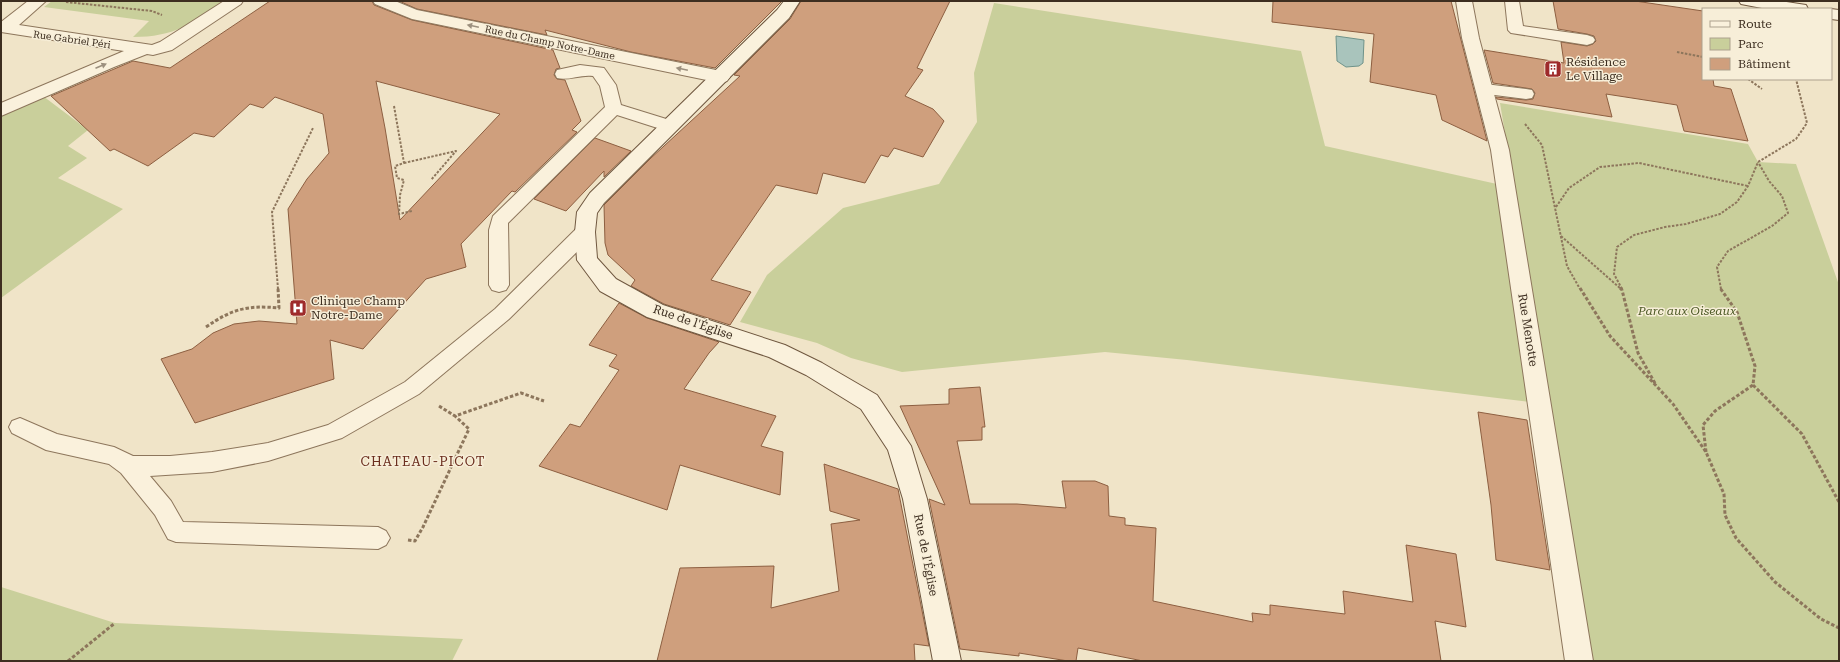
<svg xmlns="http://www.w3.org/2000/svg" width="1840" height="662" font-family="'Roboto Serif',serif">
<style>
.green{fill:#c9cf9b}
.water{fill:#a9c4bc;stroke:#6f938a}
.building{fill:#cf9f7d;stroke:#8d5f41;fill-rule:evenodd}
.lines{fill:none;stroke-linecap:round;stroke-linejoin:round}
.lane-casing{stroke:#8d765c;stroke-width:2}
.street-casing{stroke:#8d765c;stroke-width:2}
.secondary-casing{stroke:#6f573f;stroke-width:2}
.path-far1{stroke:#8d765c;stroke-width:2;stroke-dasharray:2.5 1.5;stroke-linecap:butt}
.path{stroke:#8d765c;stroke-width:3;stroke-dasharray:3.5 2;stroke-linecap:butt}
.lane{fill:#faf1dc;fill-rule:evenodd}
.street{fill:#faf1dc;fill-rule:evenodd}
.secondary{fill:#faf1dc;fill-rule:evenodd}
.oneway{fill:#9c907e}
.labels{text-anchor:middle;stroke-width:3;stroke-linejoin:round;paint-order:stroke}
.far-street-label{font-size:10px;fill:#3d2e20;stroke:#f7eed8}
.poi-label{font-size:12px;fill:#3d2e20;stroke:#f7eed8;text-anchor:start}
.park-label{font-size:12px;font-style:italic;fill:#4d5a26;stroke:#f7eed8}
.street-label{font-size:12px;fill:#3d2e20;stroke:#f7eed8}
.neighbourhood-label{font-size:13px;letter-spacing:1px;fill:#6b2e1e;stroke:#f7eed8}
</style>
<rect width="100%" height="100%" fill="#f0e4c8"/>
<path class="green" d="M 52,1 L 225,1 C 192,24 174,37 133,37 L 149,21 L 44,7 Z
M 994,3 L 1301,51 L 1325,146 L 1506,186 L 1539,403 L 1187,360 L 1105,352 L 902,372 L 851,358 L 817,343 L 740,322 L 767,275 L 843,208 L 939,184 L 977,122 L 974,73 Z
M 39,93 L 88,130 L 68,146 L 87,158 L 58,178 L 123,209 L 1,298 L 1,110 Z
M 1500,103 L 1748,144 L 1758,162 L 1796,164 L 1839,285 L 1839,661 L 1592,661 Z
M 1,587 L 115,623 L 463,639 L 452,661 L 1,661 Z"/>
<path class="water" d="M 1336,36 L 1364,40 L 1363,63 L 1359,66 L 1346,67 L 1337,61 Z"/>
<path class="building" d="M 270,1 L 372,1 L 374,5 L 412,20 L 553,50 L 560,68 L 556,69 L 554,75 L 557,79 L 565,80 L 581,121 L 572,130 L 577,132 L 515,192 L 512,191 L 461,244 L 466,267 L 426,279 L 363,349 L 330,340 L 334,379 L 195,423 L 161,359 L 192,349 L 213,333 L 234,324 L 259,321 L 297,324 L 288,209 L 307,179 L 329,153 L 323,114 L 275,97 L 263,108 L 250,104 L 214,137 L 194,133 L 148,166 L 114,149 L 110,151 L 51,96 L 133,61 L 170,68 ZM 376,81 L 500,114 L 400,220 L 385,128 Z
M 399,1 L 782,1 L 715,68 L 631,52 L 545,30 L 547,35 L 417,9 Z
M 801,1 L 950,1 L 917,68 L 923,70 L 905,96 L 933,109 L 944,121 L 923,157 L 894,148 L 888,157 L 881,155 L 865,183 L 823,173 L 817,194 L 776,185 L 711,280 L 751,292 L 730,325 L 664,304 L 631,286 L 635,280 L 608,255 L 605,243 L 604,205 L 651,158 L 740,76 L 734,75 L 790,19 Z
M 1273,1 L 1451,1 L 1487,141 L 1442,120 L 1436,95 L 1370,82 L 1374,34 L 1272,22 Z
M 1553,1 L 1635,1 L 1703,11 L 1703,79 L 1713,79 L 1714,86 L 1731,89 L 1748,141 L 1684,131 L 1677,105 L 1606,94 L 1612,117 L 1497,99 L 1496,97 L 1526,100 L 1533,99 L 1535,93 L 1532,89 L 1493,83 L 1484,50 L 1564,63 L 1561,42 L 1587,46 L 1593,44 L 1596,41 L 1594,36 L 1587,34 L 1558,29 Z
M 595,138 L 631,151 L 604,177 L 604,171 L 566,211 L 534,199 Z
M 619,303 L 647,318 L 719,342 L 709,353 L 684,389 L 776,416 L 761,446 L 783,452 L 780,495 L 680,465 L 667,510 L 539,466 L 570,424 L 580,427 L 619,370 L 609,366 L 617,355 L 589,345 Z
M 980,387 L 985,427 L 982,427 L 982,440 L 957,441 L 970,504 L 1017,504 L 1066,508 L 1062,481 L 1095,481 L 1108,486 L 1109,516 L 1125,518 L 1125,525 L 1156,528 L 1153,601 L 1253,622 L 1252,613 L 1270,615 L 1270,605 L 1345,614 L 1343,591 L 1413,602 L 1406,545 L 1456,554 L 1466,627 L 1435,621 L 1441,661 L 1143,661 L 1078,648 L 1076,661 L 1068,661 L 1019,653 L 1019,656 L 960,649 L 929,499 L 945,505 L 900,406 L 949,404 L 949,389 Z
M 1478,412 L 1527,420 L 1550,570 L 1496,560 L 1491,505 Z
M 824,464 L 898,489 L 929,646 L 914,644 L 915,661 L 657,661 L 680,568 L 774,566 L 771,608 L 839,591 L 831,524 L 860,520 L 830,511 Z"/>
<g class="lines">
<defs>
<path id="lane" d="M 1505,1 L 1519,1 L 1523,26 L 1587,35 L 1593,37 L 1595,40 L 1593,43 L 1587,45 L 1511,33 L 1508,30 Z
M 580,65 L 604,68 L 616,85 L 621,105 L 676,122 L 678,126 L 676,130 L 670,132 L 617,115 L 508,223 L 509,285 L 506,290 L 499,292 L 492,290 L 489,285 L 489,230 L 493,216 L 605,107 L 600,86 L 593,76 C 581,74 568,81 557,78 L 555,74 L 557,70 Z
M 1485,84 L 1526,89 L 1532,90 L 1534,94 L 1532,98 L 1526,99 L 1479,93 L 1477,89 L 1479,85 Z
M 585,225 L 592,227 L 594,232 L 592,237 L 509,319 L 419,394 L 342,438 L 268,461 L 212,472 L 150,476 L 171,501 L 183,522 L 378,527 L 386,531 L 390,538 L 386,545 L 378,549 L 176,542 L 168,539 L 155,515 L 121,473 L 109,464 L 46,450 L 12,433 L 9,427 L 12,421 L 20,418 L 57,434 L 114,447 L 133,456 L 170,456 L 212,452 L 268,443 L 328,425 L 405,382 L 495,309 L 578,227 Z"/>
<path id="street" d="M 28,1 L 46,1 L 19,25 L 152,45 L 160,42 L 224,1 L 243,1 L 241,4 L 172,50 L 153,55 L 147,54 L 114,67 L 1,116 L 1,103 L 124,51 L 1,32 L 1,22 Z
M 373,1 L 395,1 L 417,10 L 721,71 L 727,73 L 730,77 L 727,81 L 721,83 L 412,19 L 375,4 Z
M 1456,1 L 1472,1 L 1479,38 L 1509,150 L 1593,661 L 1565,661 L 1491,150 L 1462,38 Z"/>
<path id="secondary" d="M 784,1 L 800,1 L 789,18 L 604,203 L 597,213 L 595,232 L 597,258 L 616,279 L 663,305 L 785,345 L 822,363 L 877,395 L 911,446 L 927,499 L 961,661 L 933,661 L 903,499 L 888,450 L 861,409 L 806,375 L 769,357 L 647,317 L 600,291 L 577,260 L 575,232 L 577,212 L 590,193 L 777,10 Z
M 1739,1 L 1780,1 L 1806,5 L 1808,9 L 1767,9 L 1741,4 Z
M 1831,9 L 1839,10 L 1839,20 L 1831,19 Z"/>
</defs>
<use href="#lane" class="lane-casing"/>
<use href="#street" class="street-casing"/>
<use href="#secondary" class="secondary-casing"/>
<path class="path-far1" d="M 66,2 L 152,11 L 162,15
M 1677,52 L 1703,57
M 1748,79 L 1762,89
M 394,106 L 404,163 L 395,166 L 397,178 L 404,180 L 400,195 L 399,214 L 412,211
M 1525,124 L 1542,145 L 1567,266 L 1580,289
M 404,163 L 456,151 L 431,180
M 1556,207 L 1569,188 L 1600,167 L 1639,163 L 1748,186
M 1561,236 L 1621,289
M 278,289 L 272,212 L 313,128
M 1622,289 L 1614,274 L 1617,247 L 1634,235 L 1665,227 L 1686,224 L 1720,214 L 1737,202 L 1748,186 L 1758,162 L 1796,139 L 1807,123 L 1796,79
M 1721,289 L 1717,267 L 1728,251 L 1772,226 L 1788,213 L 1782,196 L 1769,181 L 1758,162"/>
<path class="path" d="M 1580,288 L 1610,336 L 1673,404 L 1706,452 L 1724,494 L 1725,515 L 1736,538 L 1775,582 L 1821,619 L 1839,628
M 1620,288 L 1622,290 L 1638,353 L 1656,385
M 1621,288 L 1622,290
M 206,327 C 232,309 247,305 279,308 L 278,288
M 1753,385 L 1802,434 L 1839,502
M 439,406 L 455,416 L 521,393 L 544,401
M 1706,452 L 1703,425 L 1715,411 L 1753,385 L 1755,366 L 1737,312 L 1720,288
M 408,540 L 415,541 L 423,527 L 469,429 L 455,416
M 68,661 L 115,623"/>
<use href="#lane" class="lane"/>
<use href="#street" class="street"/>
<use href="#secondary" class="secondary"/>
</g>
<defs><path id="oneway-solid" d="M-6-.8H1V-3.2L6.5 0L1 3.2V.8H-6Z"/></defs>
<g class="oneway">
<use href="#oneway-solid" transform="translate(473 26) rotate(-168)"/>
<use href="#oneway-solid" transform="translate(101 66) rotate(-23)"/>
<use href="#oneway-solid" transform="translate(682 69) rotate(-168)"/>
</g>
<defs>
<symbol id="building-square" viewBox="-11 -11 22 22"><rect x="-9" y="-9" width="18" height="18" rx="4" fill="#9e2a2b" stroke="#f7eed8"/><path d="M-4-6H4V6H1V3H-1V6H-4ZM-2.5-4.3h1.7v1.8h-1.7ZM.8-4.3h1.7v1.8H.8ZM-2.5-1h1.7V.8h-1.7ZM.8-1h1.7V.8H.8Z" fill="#fff"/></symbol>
<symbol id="hospital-square" viewBox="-11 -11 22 22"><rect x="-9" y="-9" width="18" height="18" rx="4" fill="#9e2a2b" stroke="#f7eed8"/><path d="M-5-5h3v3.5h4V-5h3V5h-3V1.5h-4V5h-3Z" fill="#fff"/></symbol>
</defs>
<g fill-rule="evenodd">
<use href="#building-square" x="1543" y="59" width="20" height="20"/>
<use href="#hospital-square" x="288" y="298" width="20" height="20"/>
</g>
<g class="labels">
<g class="far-street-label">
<text transform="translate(72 39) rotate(8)" y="4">Rue Gabriel Péri</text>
<text transform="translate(550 42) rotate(12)" y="4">Rue du Champ Notre-Dame</text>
</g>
<g class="poi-label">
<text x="1566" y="66">Résidence<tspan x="1566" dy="14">Le Village</tspan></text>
<text x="311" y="305">Clinique Champ<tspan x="311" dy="14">Notre-Dame</tspan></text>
</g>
<g class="park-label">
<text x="1687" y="315">Parc aux Oiseaux</text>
</g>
<g class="street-label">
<text transform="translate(693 322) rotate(19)" y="4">Rue de l'Église</text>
<text transform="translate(1528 330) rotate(81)" y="4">Rue Menotte</text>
<text transform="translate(926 555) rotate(79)" y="4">Rue de l'Église</text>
</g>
<g class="neighbourhood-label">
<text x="423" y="466">CHATEAU-PICOT</text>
</g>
</g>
<rect width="1840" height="662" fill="none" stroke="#3d2e20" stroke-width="4"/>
<rect x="1702" y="8" width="130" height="72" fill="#f7eed8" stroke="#ada18e"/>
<rect x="1710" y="21" width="20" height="6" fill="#faf1dc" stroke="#ada18e"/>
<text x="1738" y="28" font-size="12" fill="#3d2e20">Route</text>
<rect x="1710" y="38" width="20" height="12" fill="#c9cf9b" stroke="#ada18e"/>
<text x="1738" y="48" font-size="12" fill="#3d2e20">Parc</text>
<rect x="1710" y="58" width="20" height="12" fill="#cf9f7d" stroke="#ada18e"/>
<text x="1738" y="68" font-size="12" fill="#3d2e20">Bâtiment</text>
</svg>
